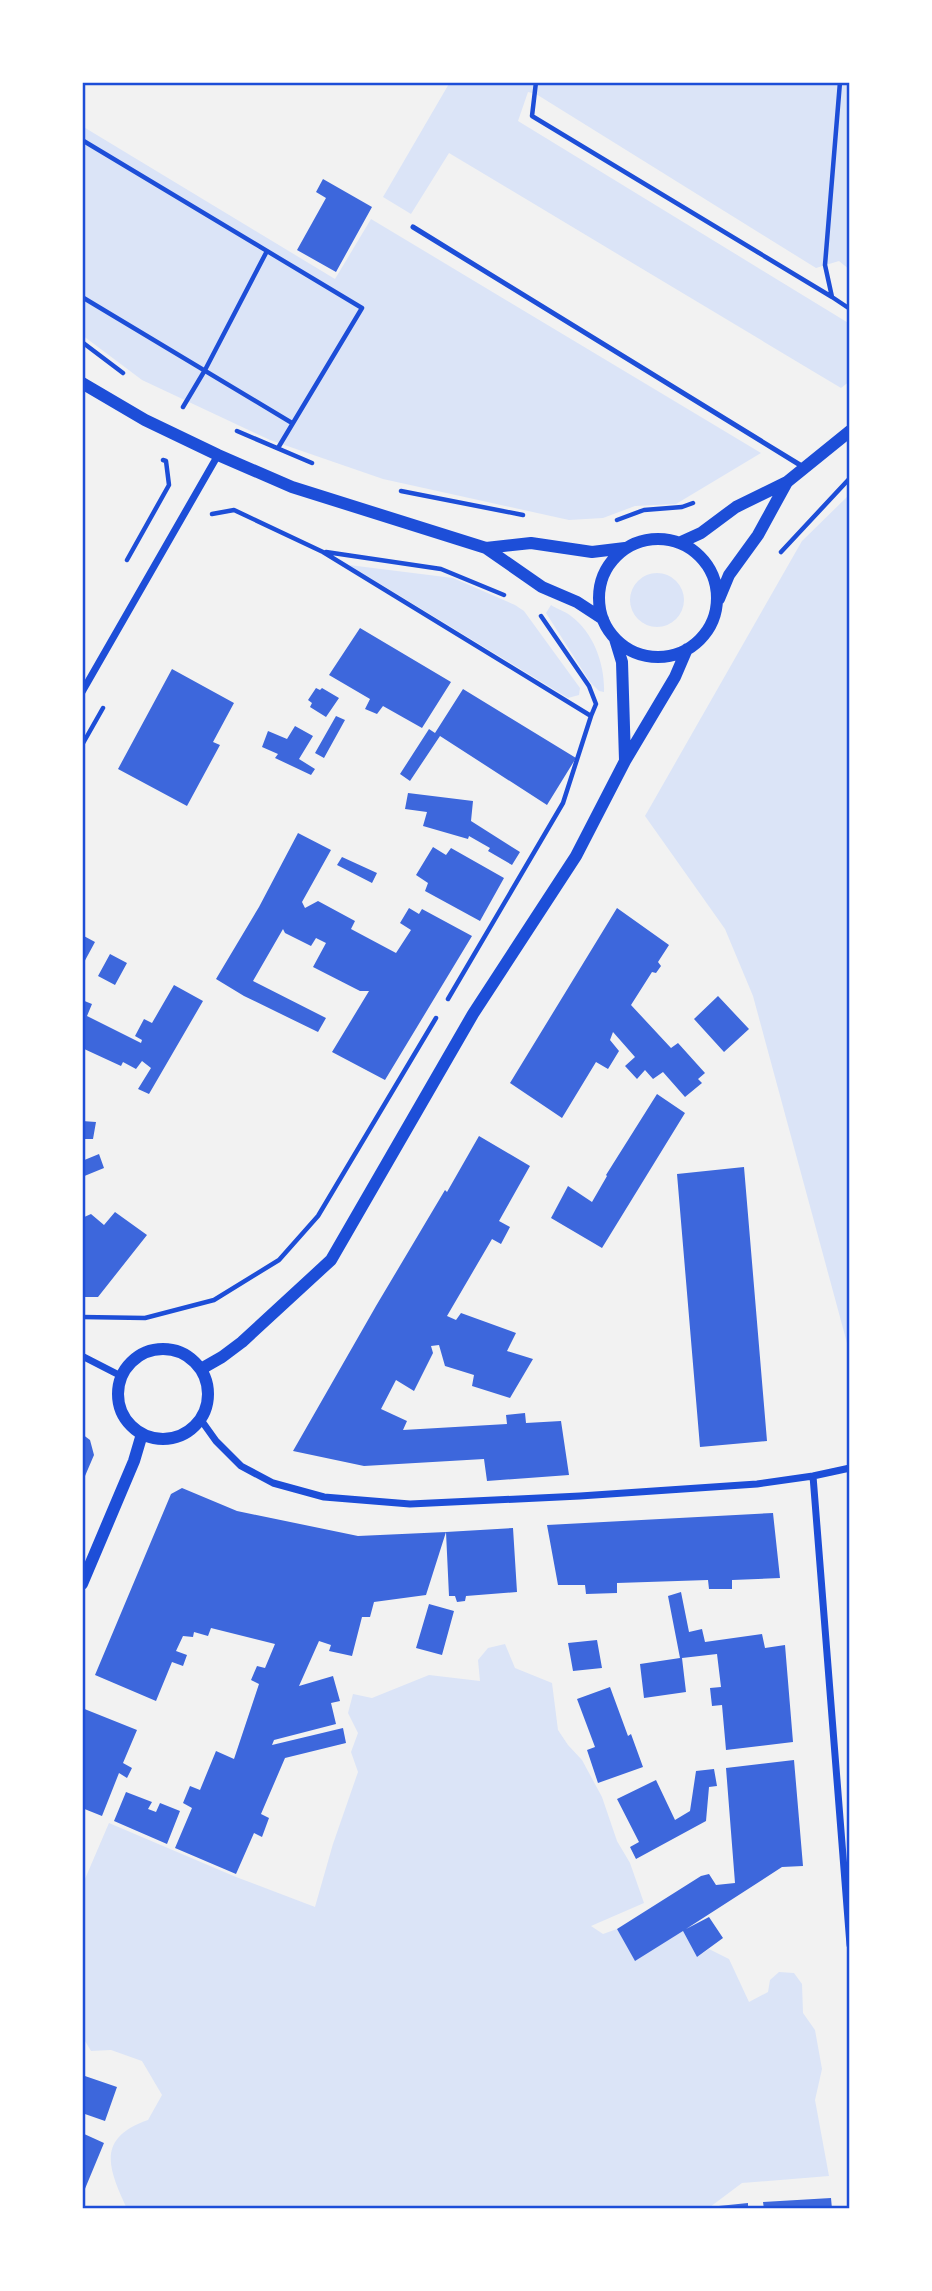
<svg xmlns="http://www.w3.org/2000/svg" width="932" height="2291" font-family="'DM Sans',sans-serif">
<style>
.green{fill:#dbe4f7}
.building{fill:#3d67dc}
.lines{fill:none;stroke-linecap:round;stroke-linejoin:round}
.path{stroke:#1d4ed8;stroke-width:4.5}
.service{stroke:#1d4ed8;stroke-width:5}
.minor{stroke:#1d4ed8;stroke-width:7}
.tertiary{stroke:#1d4ed8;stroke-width:12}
.neatline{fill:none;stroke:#1d4ed8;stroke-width:2.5}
</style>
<rect width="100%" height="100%" fill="#f2f2f2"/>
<path class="green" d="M 450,82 L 850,82 L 850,270 L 839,261 L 816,268 L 536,94 L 528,92 L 518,121 L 850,324 L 850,381 L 841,388 L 449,153 L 411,214 L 383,197 Z
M 82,126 L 335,279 L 371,219 L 761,453 L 676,504 L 635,506 L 603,518 L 569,520 L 383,479 L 270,440 L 142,380 L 82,335 Z
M 850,494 L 850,1354 L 753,996 L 725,929 L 645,816 L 802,541 Z
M 349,565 L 453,578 L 515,605 L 524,611 L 580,688 L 579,695 L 568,698 Z
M630 600a27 27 0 1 1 54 0a27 27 0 1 1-54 0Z
M 551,605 C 557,609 565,611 571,616 C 594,633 605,665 604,692 L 599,691 L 590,682 L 546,613 Z
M 505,1644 L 515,1668 L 552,1683 L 558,1730 L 568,1745 L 582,1760 L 602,1797 L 617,1841 L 630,1863 L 644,1903 L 591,1926 L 603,1934 L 617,1929 L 635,1960 L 683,1931 L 697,1957 L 709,1949 L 729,1959 L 749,2002 L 768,1992 L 770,1980 L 779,1972 L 794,1973 L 802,1984 L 803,2013 L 815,2030 L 822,2069 L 815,2100 L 829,2176 L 742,2183 L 710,2207 L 685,2209 L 127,2209 C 108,2168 96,2138 148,2120 L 162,2095 L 142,2061 L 111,2050 L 91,2051 L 82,2036 L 82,1886 L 109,1823 L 236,1877 L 315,1907 L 333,1844 L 358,1772 L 351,1752 L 358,1733 L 348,1713 L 353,1694 L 372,1698 L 429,1675 L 480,1681 L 478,1660 L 488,1648 Z"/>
<path class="building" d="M 323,179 L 372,207 L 336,272 L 297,250 L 326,198 L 316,192 Z
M 360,628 L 451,682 L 422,728 L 383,706 L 377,714 L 365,709 L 370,699 L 329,675 Z
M 172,669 L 234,703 L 213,742 L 220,745 L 187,806 L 118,769 Z
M 316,688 L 320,690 L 322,688 L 339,698 L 326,717 L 310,707 L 312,703 L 308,700 Z
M 463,689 L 576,758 L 547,805 L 440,736 L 410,781 L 400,774 L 429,729 L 435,733 Z
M 336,716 L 345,720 L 324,758 L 315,753 Z
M 295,726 L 313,736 L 299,759 L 315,769 L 311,775 L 275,758 L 278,754 L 262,747 L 268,731 L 287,739 Z
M 408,793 L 473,801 L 471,821 L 520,852 L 512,865 L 488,851 L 490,848 L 469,836 L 468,839 L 423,826 L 427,812 L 405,809 Z
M 298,833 L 331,850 L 302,902 L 305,908 L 318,901 L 355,921 L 351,929 L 396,953 L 411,930 L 400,923 L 409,908 L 419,914 L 422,909 L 472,936 L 385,1080 L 332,1052 L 369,991 L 360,991 L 313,967 L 326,943 L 316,938 L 311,946 L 285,933 L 283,929 L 253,981 L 326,1018 L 318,1032 L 244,996 L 216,979 L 259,907 Z
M 433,847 L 446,855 L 451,848 L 504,878 L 480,921 L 425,891 L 428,883 L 416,875 Z
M 342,857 L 377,873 L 372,883 L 337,865 Z
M 617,908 L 669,945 L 658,962 L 661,966 L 656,973 L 652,972 L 631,1005 L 671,1048 L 678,1043 L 705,1073 L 698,1079 L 702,1083 L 685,1097 L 663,1072 L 653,1079 L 645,1070 L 637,1079 L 625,1066 L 635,1057 L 613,1032 L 610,1040 L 619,1051 L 608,1069 L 596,1062 L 562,1118 L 510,1083 Z
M 82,935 L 95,942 L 82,966 Z
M 110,954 L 127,963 L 115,985 L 98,976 Z
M 174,985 L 203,1001 L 149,1094 L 138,1089 L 151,1068 L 142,1061 L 136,1069 L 123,1062 L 121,1066 L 82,1048 L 82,1000 L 92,1004 L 87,1016 L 141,1043 L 142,1040 L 135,1036 L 144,1019 L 152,1023 Z
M 718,996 L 749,1029 L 724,1052 L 694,1019 Z
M 657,1094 L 685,1113 L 602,1248 L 551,1218 L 568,1186 L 592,1202 L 607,1176 L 606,1175 Z
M 82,1121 L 96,1122 L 93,1139 L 82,1139 Z
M 479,1136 L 530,1166 L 499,1221 L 510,1227 L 501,1244 L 492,1239 L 447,1316 L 456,1320 L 461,1313 L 516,1333 L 507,1351 L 533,1359 L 510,1398 L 472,1386 L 474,1375 L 445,1366 L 439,1345 L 431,1346 L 433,1353 L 414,1391 L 396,1380 L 381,1409 L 407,1421 L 403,1430 L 507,1424 L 506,1415 L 525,1413 L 526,1423 L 561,1421 L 569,1475 L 487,1481 L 484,1459 L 364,1466 L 293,1451 L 376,1306 L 445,1190 L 447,1192 Z
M 99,1154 L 104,1168 L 82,1177 L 82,1161 Z
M 744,1167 L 767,1441 L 700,1447 L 677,1174 Z
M 115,1212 L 147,1235 L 98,1297 L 82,1297 L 82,1218 L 91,1214 L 104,1225 Z
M 82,1434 L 90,1440 L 94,1455 L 82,1483 Z
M 182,1488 L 237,1511 L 358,1536 L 446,1532 L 426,1595 L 374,1602 L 370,1617 L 362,1617 L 352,1656 L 329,1651 L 331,1645 L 319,1641 L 299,1686 L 333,1676 L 340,1701 L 331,1703 L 336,1724 L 274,1740 L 272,1745 L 343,1728 L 346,1743 L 285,1758 L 261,1814 L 269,1818 L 262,1837 L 254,1833 L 236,1874 L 175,1848 L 192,1808 L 183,1803 L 190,1786 L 200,1790 L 216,1751 L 234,1759 L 259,1684 L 251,1680 L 257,1666 L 265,1668 L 275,1644 L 211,1628 L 208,1636 L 194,1632 L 193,1637 L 183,1636 L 176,1651 L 187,1655 L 183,1666 L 172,1662 L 156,1701 L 95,1675 L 171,1494 Z
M 773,1513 L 780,1578 L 732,1580 L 732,1589 L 709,1589 L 708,1580 L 617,1583 L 617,1593 L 586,1594 L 585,1585 L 558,1585 L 547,1525 Z
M 513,1528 L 517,1592 L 466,1596 L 465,1601 L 457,1602 L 455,1596 L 449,1596 L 446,1532 Z
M 681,1592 L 689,1632 L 702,1629 L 705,1642 L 762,1634 L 765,1648 L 785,1645 L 793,1742 L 726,1750 L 722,1705 L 712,1706 L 710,1688 L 721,1687 L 717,1654 L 682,1658 L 686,1692 L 644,1698 L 640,1664 L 680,1658 L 668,1596 Z
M 429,1604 L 454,1611 L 442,1655 L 416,1648 Z
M 597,1640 L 602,1668 L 573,1671 L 568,1643 Z
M 610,1687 L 628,1736 L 631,1734 L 643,1767 L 598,1783 L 587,1750 L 595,1747 L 577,1699 Z
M 82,1708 L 137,1730 L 123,1763 L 132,1768 L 127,1778 L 119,1773 L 102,1816 L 82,1808 Z
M 794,1760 L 803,1866 L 782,1867 L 686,1929 L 709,1917 L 723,1938 L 697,1957 L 683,1931 L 635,1961 L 617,1929 L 701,1876 L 709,1874 L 716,1885 L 735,1883 L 726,1768 Z
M 714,1769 L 717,1786 L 709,1787 L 706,1821 L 636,1859 L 630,1847 L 639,1842 L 617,1799 L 656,1780 L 675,1820 L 690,1811 L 696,1771 Z
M 126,1792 L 152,1802 L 148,1809 L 156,1812 L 160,1803 L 180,1811 L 167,1844 L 114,1821 Z
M 82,2075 L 117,2087 L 105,2121 L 82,2113 Z
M 82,2133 L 104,2143 L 82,2196 Z
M 831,2198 L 832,2209 L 764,2209 L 763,2202 Z
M 748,2203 L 748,2209 L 709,2209 L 709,2207 Z"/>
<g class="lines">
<path class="path" d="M 536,82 L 532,116 L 832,297
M 840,82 L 825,265 L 832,297 L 850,309
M 82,140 L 362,308 L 278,448
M 82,297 L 292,423
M 82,342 L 123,373
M 183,407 L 205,370 L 267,251
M 237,431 L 312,463
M 401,491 L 523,515
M 212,514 L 234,510 L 323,552 L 591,716 L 563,803 L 448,999
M 617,520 L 644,510 L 682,507 L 693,503
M 326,552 L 441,569 L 504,595
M 781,552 L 850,478
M 127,560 L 169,485 L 166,461 L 163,460
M 541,616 L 589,686 L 596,704 L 591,716
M 82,745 L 103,708
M 82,1317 L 145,1318 L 214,1300 L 279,1260 L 318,1216 L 436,1018"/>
<path class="service" d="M 413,227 L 805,468"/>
<path class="minor" d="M 82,692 L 218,455
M 82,1356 L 121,1376
M 201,1420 L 216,1441 L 241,1466 L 273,1483 L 324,1497 L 410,1504 L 580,1496 L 757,1484 L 813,1476 L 850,1468
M 813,1476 L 850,1945"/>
<path class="tertiary" d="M 82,383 L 145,420 L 218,455 L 292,487 L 486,548 L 542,587 L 577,602 L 603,619
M599 598a59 59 0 1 1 118 0a59 59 0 1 1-118 0Z
M 679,543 L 701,533 L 736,507 L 787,482 L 850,431
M 486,548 L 531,543 L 592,552 L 625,548
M 719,599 L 729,575 L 758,535 L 787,482
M 615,639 L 622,662 L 625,760
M118 1394a45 45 0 1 1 90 0a45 45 0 1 1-90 0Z
M 201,1369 L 222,1357 L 242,1342 L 331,1260 L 473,1014 L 576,856 L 625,761 L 675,677 L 687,649
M 82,1584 L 134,1461 L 142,1434"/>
</g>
<rect width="932" height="2291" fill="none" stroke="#ffffff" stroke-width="168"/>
<rect x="84" y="84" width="764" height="2123" class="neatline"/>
</svg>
